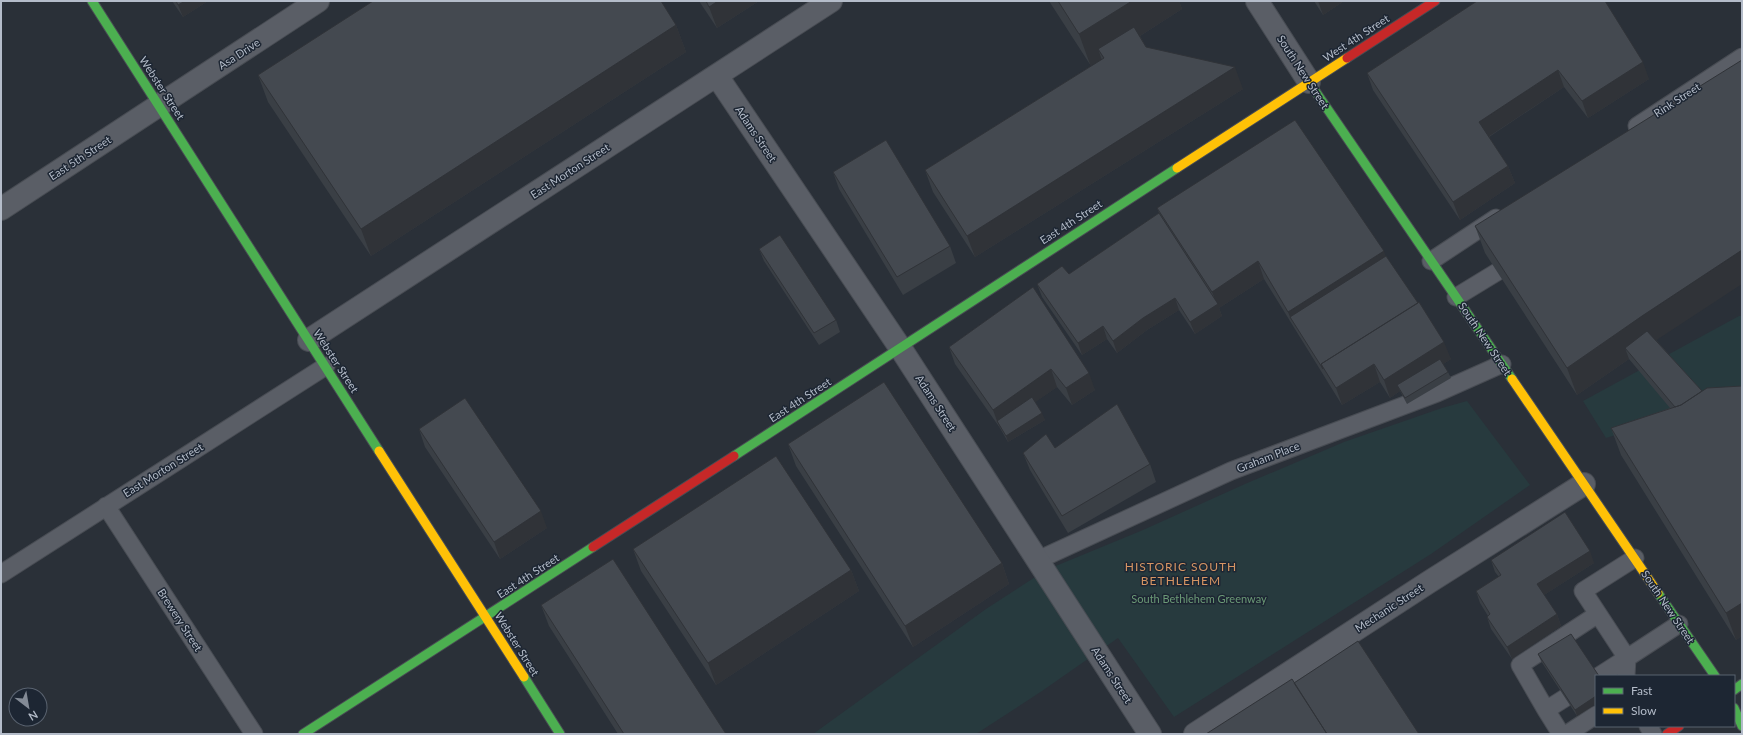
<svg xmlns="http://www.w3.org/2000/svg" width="1743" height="735" font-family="Lato,sans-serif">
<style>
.green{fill:#273a3e}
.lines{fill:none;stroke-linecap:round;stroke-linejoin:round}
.lane-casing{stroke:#484c53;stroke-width:19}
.street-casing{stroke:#484c53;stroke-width:24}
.fast-casing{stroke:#484c53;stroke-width:11}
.slow-casing{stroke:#484c53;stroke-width:11}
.jam-casing{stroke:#484c53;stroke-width:11}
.lane{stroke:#5a5e66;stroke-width:17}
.street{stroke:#5a5e66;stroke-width:22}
.fast{stroke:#4caf50;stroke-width:9}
.slow{stroke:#ffc107;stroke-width:9}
.jam{stroke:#c62828;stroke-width:9}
.wall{fill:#3a3f45}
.shaded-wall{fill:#303338}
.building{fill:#444950;stroke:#303338}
.labels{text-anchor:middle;stroke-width:3;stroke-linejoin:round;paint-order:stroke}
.street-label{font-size:11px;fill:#b4bcc9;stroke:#1d2633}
.park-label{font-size:11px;fill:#6b9a76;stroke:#1d2633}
.neighbourhood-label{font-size:12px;letter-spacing:1px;fill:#d59563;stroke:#1d2633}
</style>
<rect width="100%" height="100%" fill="#2a3038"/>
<path class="green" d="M 1739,316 L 1742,316 L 1742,395 L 1606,438 L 1583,401 Z
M 1467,401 L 1530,485 L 1431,554 L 1174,717 L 1118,638 L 1042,691 L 976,734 L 813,734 L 986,609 L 1046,570 L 1143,530 L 1245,484 L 1344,442 L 1442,408 Z"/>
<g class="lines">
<defs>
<path id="lane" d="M 1637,126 L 1742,57
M 1431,261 L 1496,218
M 1456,297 L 1497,272
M 106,506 L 254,734
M 1038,560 L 1231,471 L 1437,393 L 1502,364
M 1,574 L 326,366
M 1599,676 L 1627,658 L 1583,591 L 1635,558
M 1626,676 L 1627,658 L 1679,624
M 1546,710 L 1520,665 L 1598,614
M 1648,726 L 1653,734
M 1561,734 L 1546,710 L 1565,698
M 1567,734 L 1596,715"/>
<path id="street" d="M 1257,1 L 1309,82
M 717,76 L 901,349 L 1150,734
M 1,209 L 318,1
M 309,340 L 831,1
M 1195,734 L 1429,582 L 1584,484"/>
<path id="fast" d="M 92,1 L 379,451
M 1309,82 L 1512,379
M 734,456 L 1177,168
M 1658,593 L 1715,676
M 524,677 L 560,734
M 1734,690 L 1742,684
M 1734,708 L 1742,726
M 303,734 L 593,547"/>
<path id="slow" d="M 1177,168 L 1347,58
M 1512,379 L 1658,593
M 379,451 L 524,677"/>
<path id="jam" d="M 1347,58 L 1435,1
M 593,547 L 734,456
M 1667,734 L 1679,726"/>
</defs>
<use href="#lane" class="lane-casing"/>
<use href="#street" class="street-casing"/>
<use href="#fast" class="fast-casing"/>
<use href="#slow" class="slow-casing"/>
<use href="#jam" class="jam-casing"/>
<use href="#lane" class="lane"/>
<use href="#street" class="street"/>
<use href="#fast" class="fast"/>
<use href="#slow" class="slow"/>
<use href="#jam" class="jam"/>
</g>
<path class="wall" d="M 172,1 L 208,1 L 183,17 Z
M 699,1 L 759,1 L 717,28 Z
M 1049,1 L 1179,1 L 1182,9 L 1140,36 L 1146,47 L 1243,89 L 975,257 L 933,192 L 925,170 L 1091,66 Z
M 1314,1 L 1344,1 L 1323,15 Z
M 1477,1 L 1649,79 L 1588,118 L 1564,87 L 1489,137 L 1508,166 L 1515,183 L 1460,220 L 1373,90 L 1367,73 Z
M 1739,1 L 1742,1 L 1742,5 Z
M 676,25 L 686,52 L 371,256 L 268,102 L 258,75 Z
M 833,172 L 950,246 L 956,263 L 903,295 L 839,189 Z
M 1157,208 L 1386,256 L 1451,359 L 1443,364 L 1448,372 L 1451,378 L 1407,404 L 1400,391 L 1390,398 L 1380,382 L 1342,405 L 1264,279 L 1219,308 L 1222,316 L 1195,334 L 1179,310 L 1147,330 L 1117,353 L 1107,339 L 1082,355 L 1042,297 L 1037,284 L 1069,274 L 1159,213 Z
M 1475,226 L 1656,340 L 1702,391 L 1742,386 L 1742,636 L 1736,640 L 1621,455 L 1611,428 L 1670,408 L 1629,359 L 1577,395 L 1485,253 Z
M 759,249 L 836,320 L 840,332 L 819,345 L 764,261 Z
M 1033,287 L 1095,390 L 1072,405 L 1057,387 L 1035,402 L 1045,420 L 1008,442 L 1000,428 L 955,364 L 949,347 Z
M 419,429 L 547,528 L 500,559 L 425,447 Z
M 788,444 L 1002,563 L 1009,584 L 913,647 L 796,466 Z
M 1055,448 L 1150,464 L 1156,482 L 1068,533 L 1030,470 L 1023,453 Z
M 633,549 L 851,570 L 859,591 L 716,685 L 641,571 Z
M 1491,560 L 1594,563 L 1544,595 L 1557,614 L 1561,626 L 1512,659 L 1491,629 L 1487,617 L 1488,616 L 1480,603 L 1476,591 L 1499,577 L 1495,572 Z
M 541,605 L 726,734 L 618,734 L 549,626 Z
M 1538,654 L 1596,676 L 1596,704 L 1577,716 L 1541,661 Z"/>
<path class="shaded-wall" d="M 185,1 L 208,1 L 183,17 L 178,5 Z
M 718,1 L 759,1 L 717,28 L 709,7 Z
M 1132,1 L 1179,1 L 1182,9 L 1104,59 L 1098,49 L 1102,60 L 1091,67 L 1079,34 Z
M 1318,1 L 1344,1 L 1323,15 Z
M 676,25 L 686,52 L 371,256 L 361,229 Z
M 1643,62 L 1649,79 L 1588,118 L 1582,101 Z
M 1235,67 L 1243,89 L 975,257 L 967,236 Z
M 1558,70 L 1564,87 L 1485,139 L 1479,122 Z
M 1508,166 L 1515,183 L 1460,220 L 1453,202 Z
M 1742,250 L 1742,284 L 1652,343 L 1625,348 L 1629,359 L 1577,395 L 1567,368 L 1642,316 Z
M 1384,251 L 1390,268 L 1290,317 L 1288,312 Z
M 1258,261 L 1264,279 L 1219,308 L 1222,316 L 1195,334 L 1190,322 L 1217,304 L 1212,292 Z
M 1175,298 L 1179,310 L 1147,330 L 1117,353 L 1113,341 L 1143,318 Z
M 1103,326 L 1107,339 L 1082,355 L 1078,343 Z
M 1444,342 L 1451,359 L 1401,391 L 1397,385 L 1400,391 L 1390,398 L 1384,380 Z
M 1374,364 L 1380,382 L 1342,405 L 1336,388 Z
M 1051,369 L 1057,387 L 1000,427 L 997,421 L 993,410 Z
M 1089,373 L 1095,390 L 1072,405 L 1066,388 Z
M 1042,413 L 1045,420 L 1008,442 L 1006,436 Z
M 541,511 L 547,528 L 500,559 L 494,542 Z
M 1590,551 L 1594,563 L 1541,597 L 1537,584 Z
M 1002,563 L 1009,584 L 913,647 L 905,626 Z
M 851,570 L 859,591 L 716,685 L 708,663 Z
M 1742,603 L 1742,636 L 1736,640 L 1726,613 Z
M 1557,614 L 1561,626 L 1512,659 L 1507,647 Z
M 1596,696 L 1596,704 L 1577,716 L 1575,710 Z"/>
<path class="building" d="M 176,1 L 185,1 L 178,5 Z
M 373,1 L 661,1 L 676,25 L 361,229 L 258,75 Z
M 706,1 L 718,1 L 709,7 Z
M 1058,1 L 1132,1 L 1079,34 Z
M 1477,1 L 1605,1 L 1643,62 L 1582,101 L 1558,70 L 1479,122 L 1508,166 L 1453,202 L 1367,73 Z
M 1134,27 L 1146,47 L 1235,67 L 967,236 L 925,170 L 1104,58 L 1098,49 Z
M 1742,60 L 1742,250 L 1642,316 L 1567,368 L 1475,226 Z
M 1295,120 L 1384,251 L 1288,312 L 1258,261 L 1212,292 L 1157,208 Z
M 886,140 L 950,246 L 897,277 L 833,172 Z
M 1159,213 L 1218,304 L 1190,322 L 1175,298 L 1143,318 L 1113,341 L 1103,326 L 1078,343 L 1037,284 L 1062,266 L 1069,274 Z
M 780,235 L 836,320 L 814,333 L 759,249 Z
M 1386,256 L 1418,303 L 1321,364 L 1323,369 L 1290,317 Z
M 1033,287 L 1089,373 L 1066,388 L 1051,369 L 993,410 L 949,347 Z
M 1419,302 L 1444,342 L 1384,380 L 1374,364 L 1336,388 L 1321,364 Z
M 1647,331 L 1702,391 L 1681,405 L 1675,407 L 1625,348 Z
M 1440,359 L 1448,372 L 1405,398 L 1397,385 Z
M 884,382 L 1002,563 L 905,626 L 788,444 Z
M 1742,386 L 1742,603 L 1726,613 L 1611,428 L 1681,405 L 1707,388 Z
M 1032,397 L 1042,413 L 1006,436 L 997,421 Z
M 465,398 L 541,511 L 494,542 L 419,429 Z
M 1117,404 L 1150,464 L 1062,516 L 1023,453 L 1046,434 L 1055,448 Z
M 776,456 L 851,570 L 708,663 L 633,549 Z
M 1565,512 L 1590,551 L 1537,584 L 1557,614 L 1507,647 L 1487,617 L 1490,614 L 1476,591 L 1501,575 L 1491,560 Z
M 613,559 L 726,734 L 624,734 L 541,605 Z
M 1571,634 L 1599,676 L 1596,676 L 1596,696 L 1575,710 L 1538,654 Z
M 1358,641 L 1419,734 L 1327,734 L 1294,683 Z
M 1292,679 L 1327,734 L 1206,734 Z"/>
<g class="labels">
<g class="street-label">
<text transform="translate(1356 38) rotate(-33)" y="4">West 4th Street</text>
<text transform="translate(239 54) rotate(-33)" y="4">Asa Drive</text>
<text transform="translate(1303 72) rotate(57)" y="4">South New Street</text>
<text transform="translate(162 88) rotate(57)" y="4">Webster Street</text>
<text transform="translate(1677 100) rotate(-33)" y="4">Rink Street</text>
<text transform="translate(756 134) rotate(56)" y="4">Adams Street</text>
<text transform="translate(80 158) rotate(-33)" y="4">East 5th Street</text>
<text transform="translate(570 171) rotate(-33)" y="4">East Morton Street</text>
<text transform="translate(1071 222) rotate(-33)" y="4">East 4th Street</text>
<text transform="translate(1485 339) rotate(56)" y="4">South New Street</text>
<text transform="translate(336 361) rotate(57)" y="4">Webster Street</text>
<text transform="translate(800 400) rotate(-33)" y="4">East 4th Street</text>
<text transform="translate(936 403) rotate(57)" y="4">Adams Street</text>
<text transform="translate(1268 457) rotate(-21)" y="4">Graham Place</text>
<text transform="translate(163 470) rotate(-32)" y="4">East Morton Street</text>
<text transform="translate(528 576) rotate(-33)" y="4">East 4th Street</text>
<text transform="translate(1668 607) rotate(56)" y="4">South New Street</text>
<text transform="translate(1389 608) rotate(-33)" y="4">Mechanic Street</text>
<text transform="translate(180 620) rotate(57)" y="4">Brewery Street</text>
<text transform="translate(517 644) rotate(58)" y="4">Webster Street</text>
<text transform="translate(1112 675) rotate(57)" y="4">Adams Street</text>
</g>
<g class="park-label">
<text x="1199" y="603">South Bethlehem Greenway</text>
</g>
<g class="neighbourhood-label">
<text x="1181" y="571">HISTORIC SOUTH<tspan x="1181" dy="14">BETHLEHEM</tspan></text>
</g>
</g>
<rect width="1743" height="735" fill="none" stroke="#b4bcc9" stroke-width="4"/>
<rect x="1595" y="675" width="140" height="52" fill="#1d2633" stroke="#59626f"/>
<rect x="1603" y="688" width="20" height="6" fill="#4caf50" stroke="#59626f"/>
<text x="1631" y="695" font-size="12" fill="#b4bcc9">Fast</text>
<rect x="1603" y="708" width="20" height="6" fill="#ffc107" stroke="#59626f"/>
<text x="1631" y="715" font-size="12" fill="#b4bcc9">Slow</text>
<g transform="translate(28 707) rotate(149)"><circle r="19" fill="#1d2633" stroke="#59626f"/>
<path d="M0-3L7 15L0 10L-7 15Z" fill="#848b96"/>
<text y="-6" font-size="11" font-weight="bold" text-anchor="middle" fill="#b4bcc9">N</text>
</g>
</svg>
